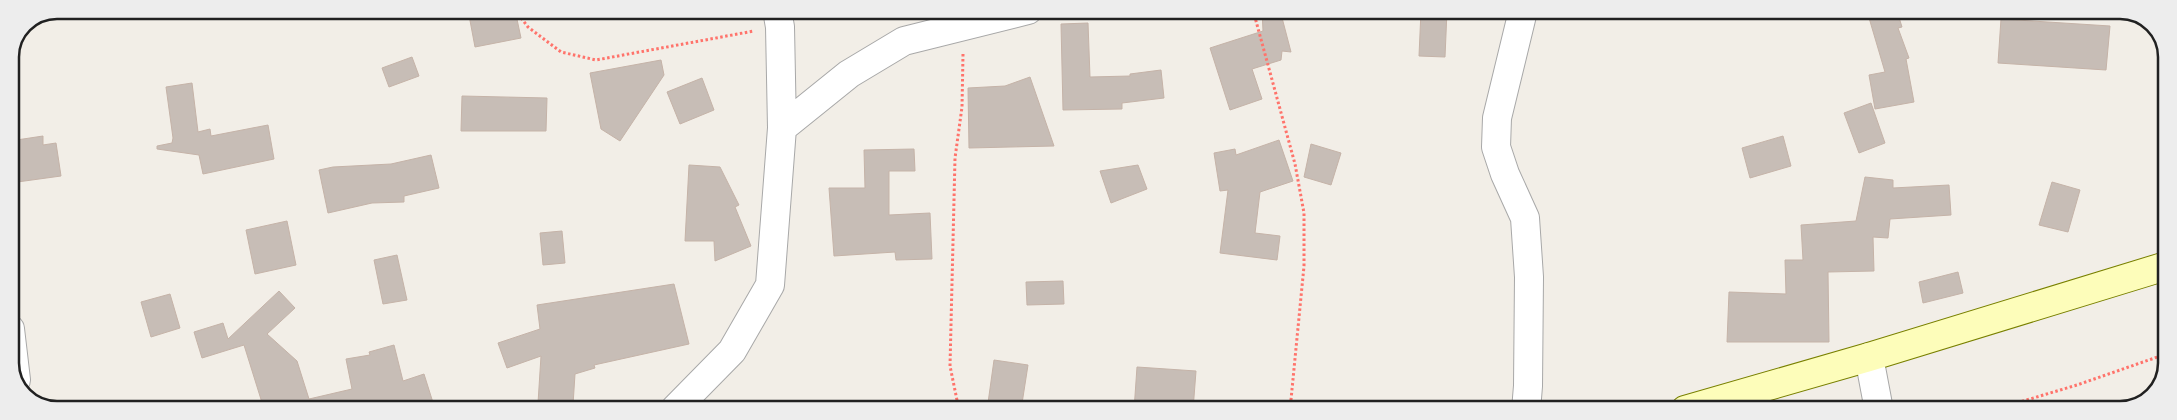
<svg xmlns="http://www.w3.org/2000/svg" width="2177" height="420" font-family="'Roboto Condensed',sans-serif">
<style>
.building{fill:#c7bdb6;stroke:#c5b3a8}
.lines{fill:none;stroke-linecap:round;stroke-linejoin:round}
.street-casing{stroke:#a8a8a8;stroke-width:30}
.secondary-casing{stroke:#798000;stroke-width:30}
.path{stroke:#ff736b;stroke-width:3;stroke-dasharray:2.5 2.5;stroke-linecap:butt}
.street{stroke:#fff;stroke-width:28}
.secondary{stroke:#fdfdba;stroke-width:28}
.rim{fill:none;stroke:#212121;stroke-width:2.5}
</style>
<rect width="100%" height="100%" fill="#f2eee7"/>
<path class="building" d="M 468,10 L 515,10 L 521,38 L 475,47 Z
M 1262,10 L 1280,10 L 1291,52 L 1282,51 L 1281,60 L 1252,69 L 1262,99 L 1230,110 L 1210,48 L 1263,31 Z
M 1421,11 L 1447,11 L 1445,57 L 1419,56 Z
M 1867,11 L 1897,11 L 1902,27 L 1898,28 L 1909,58 L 1906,59 L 1914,102 L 1875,109 L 1869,75 L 1885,72 Z
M 2001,19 L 2110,26 L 2106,70 L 1998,63 Z
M 1088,23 L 1090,77 L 1130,76 L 1130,74 L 1161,70 L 1164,98 L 1122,103 L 1122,109 L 1063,110 L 1061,24 Z
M 412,57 L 419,76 L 389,87 L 382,68 Z
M 661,60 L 664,75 L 620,141 L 601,129 L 590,73 Z
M 1030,77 L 1054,146 L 969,148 L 968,88 L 1005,86 Z
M 702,78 L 714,110 L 680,124 L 667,92 Z
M 192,83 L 198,132 L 210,129 L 211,136 L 268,125 L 274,159 L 203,174 L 199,155 L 157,149 L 157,146 L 172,143 L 173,138 L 166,87 Z
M 462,96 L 547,98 L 546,131 L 461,131 Z
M 1871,103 L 1885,143 L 1859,153 L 1844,113 Z
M 43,136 L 43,145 L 56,143 L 61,176 L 10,183 L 10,141 Z
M 1783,136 L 1791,166 L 1750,178 L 1742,148 Z
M 1279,140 L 1293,181 L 1260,192 L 1255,233 L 1280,236 L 1277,260 L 1220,253 L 1228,190 L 1220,191 L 1214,153 L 1235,149 L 1236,155 Z
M 1311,144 L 1341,153 L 1331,185 L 1304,177 Z
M 914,149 L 915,171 L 889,171 L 889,215 L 930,213 L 932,259 L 896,260 L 895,252 L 834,256 L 829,188 L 865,188 L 864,150 Z
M 431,155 L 439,188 L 404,196 L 404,202 L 372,203 L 328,213 L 319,170 L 333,167 L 391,164 Z
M 689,165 L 720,167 L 739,205 L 735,207 L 751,246 L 715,261 L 714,241 L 685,241 Z
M 1138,165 L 1147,189 L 1111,203 L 1100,171 Z
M 1865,177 L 1893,180 L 1893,188 L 1949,185 L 1951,215 L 1890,219 L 1888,238 L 1873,237 L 1874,271 L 1828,272 L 1829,342 L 1727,342 L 1729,292 L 1786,294 L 1785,260 L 1803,260 L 1801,225 L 1856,221 Z
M 2052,182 L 2080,190 L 2068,232 L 2039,225 Z
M 287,221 L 296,265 L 255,274 L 246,230 Z
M 562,231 L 565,263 L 543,265 L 540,233 Z
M 397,255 L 407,300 L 383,304 L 374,260 Z
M 1958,272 L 1963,293 L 1923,303 L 1919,282 Z
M 1063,281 L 1064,304 L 1027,305 L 1026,282 Z
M 674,284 L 689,344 L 594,365 L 595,368 L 575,374 L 573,405 L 538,403 L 541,356 L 507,368 L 498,343 L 540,329 L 537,305 Z
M 279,291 L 295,308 L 267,334 L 297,361 L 309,399 L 352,389 L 346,359 L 370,355 L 369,352 L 394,345 L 403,381 L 424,374 L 435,409 L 264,409 L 244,345 L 202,358 L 194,332 L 223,323 L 228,339 Z
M 170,294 L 180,328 L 151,337 L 141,302 Z
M 994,360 L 1028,365 L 1021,410 L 987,410 Z
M 1137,367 L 1196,371 L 1193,410 L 1134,410 Z"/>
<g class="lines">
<defs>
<path id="street" d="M 1523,11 L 1497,118 L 1496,147 L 1505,174 L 1525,218 L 1529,277 L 1528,386 L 1526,410
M 782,128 L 849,74 L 904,41 L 1028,10
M 10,329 L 16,380
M 1869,357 L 1879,410
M 675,409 L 732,351 L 770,285 L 782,128 L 780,27 L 777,10"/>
<path id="secondary" d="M 1685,410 L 1869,357 L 2166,266"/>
</defs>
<use href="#street" class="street-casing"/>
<use href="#secondary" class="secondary-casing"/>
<path class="path" d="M 515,10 L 528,27 L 561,52 L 596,60 L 754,31
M 1253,10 L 1295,164 L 1304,213 L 1304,266 L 1290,410
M 959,410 L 950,366 L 955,158 L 962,107 L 963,54
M 1993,410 L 2077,385 L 2166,354"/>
<use href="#street" class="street"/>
<use href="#secondary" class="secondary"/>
</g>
<path d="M0 0H2177V420H0ZM57 19H2120A38 38 0 0 1 2158 57V363A38 38 0 0 1 2120 401H57A38 38 0 0 1 19 363V57A38 38 0 0 1 57 19Z" fill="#ededed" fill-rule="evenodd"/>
<path class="rim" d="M57 19H2120A38 38 0 0 1 2158 57V363A38 38 0 0 1 2120 401H57A38 38 0 0 1 19 363V57A38 38 0 0 1 57 19Z"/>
</svg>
